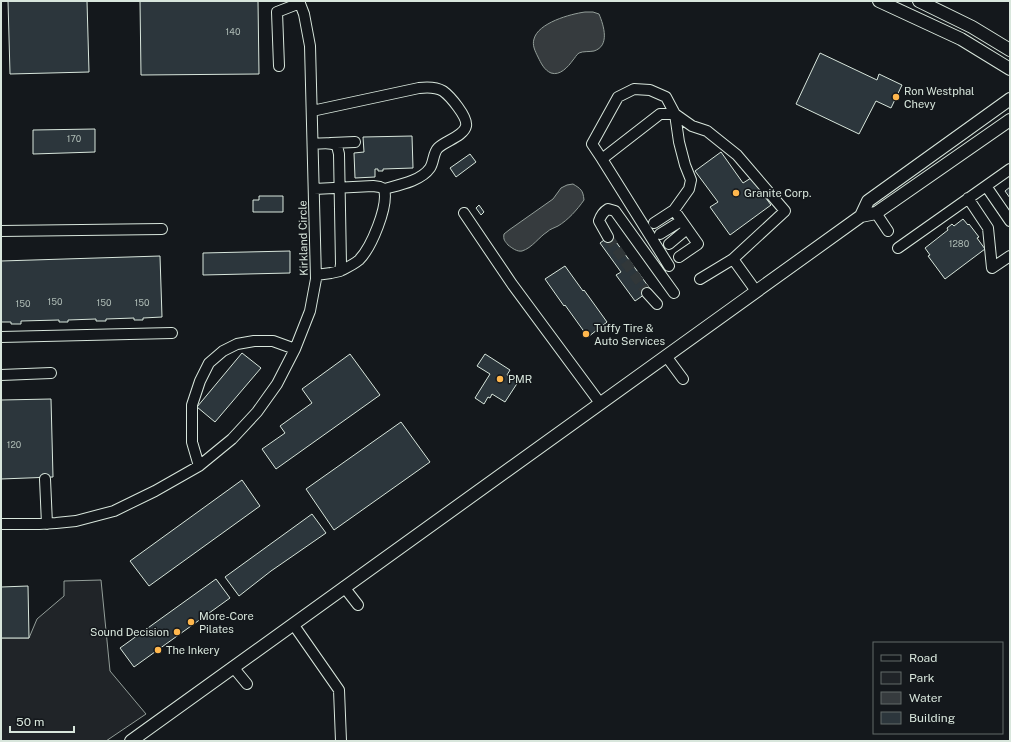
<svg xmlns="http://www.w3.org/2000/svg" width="1011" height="742" font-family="'Public Sans',sans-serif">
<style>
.green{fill:#202428;stroke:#939e99}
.water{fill:#363b3e;stroke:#939e99}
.building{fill:#2c363c;stroke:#d8e6dc}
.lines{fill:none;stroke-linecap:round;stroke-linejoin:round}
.minor-tunnel{stroke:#313739;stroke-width:10;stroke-dasharray:10 5;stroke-linecap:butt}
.minor-casing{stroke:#d8e6dc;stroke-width:12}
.major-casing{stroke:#d8e6dc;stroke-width:14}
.minor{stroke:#14181c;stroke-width:10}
.major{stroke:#14181c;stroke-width:12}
.poi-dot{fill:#ffb74d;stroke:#14181c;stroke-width:1.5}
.labels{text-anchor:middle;stroke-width:3;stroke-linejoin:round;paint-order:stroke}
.number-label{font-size:9px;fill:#adbab4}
.poi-label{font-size:11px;fill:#d8e6dc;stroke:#14181c;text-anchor:start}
.street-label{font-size:11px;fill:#d8e6dc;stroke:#14181c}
</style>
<rect width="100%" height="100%" fill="#14181c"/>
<path class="green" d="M 101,580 L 110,671 L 146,714 L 106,741 L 1,741 L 1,638 L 29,638 L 37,619 L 64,596 L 64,581 Z"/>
<path class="water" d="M 585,12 L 593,12 L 599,14 C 604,26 610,46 594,51 C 589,52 583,51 579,53 C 576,55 575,58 573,60 C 568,67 560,76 551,73 C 544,70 541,63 538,57 C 535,51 532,45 534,39 C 538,23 570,14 585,12 Z
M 573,184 C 581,189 583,190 584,200 C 577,210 568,220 558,226 C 554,228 550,229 547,232 C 539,237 532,248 522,251 C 517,252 512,248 508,245 C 505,241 503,240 504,234 L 509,230 L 553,199 L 561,188 L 567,185 Z"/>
<path class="building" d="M 8,1 L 87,1 L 89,72 L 10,74 Z
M 140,1 L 258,1 L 259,74 L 141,75 Z
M 820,53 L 877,80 L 879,74 L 902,85 L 891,108 L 876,101 L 859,134 L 796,104 Z
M 95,129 L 95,152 L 33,154 L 33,130 Z
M 412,136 L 413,168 L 383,169 L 383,171 L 378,171 L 378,169 L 375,169 L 375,177 L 355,178 L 354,153 L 364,152 L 363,137 Z
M 721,152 L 743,183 L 751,178 L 771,205 L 730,235 L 710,207 L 718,202 L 695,171 Z
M 470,154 L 476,162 L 456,177 L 450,168 Z
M 1010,187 L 1010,198 L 1005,191 Z
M 259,196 L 283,196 L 283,212 L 253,212 L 253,200 L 259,200 Z
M 479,205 L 484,212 L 481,215 L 476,208 Z
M 963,219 L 968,225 L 969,224 L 979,237 L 977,238 L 985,249 L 945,279 L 928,256 L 930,255 L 925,248 L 948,230 L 947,228 L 952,224 L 954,226 Z
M 611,235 L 651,290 L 635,301 L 616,275 L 621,272 L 600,243 Z
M 290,251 L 290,273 L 203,275 L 203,253 Z
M 160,256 L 162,317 L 143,318 L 143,320 L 134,320 L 134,318 L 106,319 L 106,321 L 96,321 L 96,319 L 68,320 L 68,322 L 59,322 L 59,320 L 21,321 L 21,324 L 11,324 L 11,322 L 1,322 L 1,261 Z
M 565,266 L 583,291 L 584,290 L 607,322 L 588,337 L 565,305 L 564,306 L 545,279 Z
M 242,353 L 261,368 L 215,422 L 197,407 Z
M 350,354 L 380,395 L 276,469 L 262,449 L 285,433 L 280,426 L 312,403 L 302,389 Z
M 485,354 L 510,370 L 507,375 L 518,382 L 505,402 L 492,394 L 490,398 L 488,397 L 484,404 L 475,398 L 490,374 L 477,366 Z
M 51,399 L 53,477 L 1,479 L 1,400 Z
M 401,422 L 430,462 L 334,530 L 306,489 Z
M 242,480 L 260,506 L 149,586 L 130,561 Z
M 312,514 L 326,533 L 271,571 L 239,596 L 225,577 Z
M 216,579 L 230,598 L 134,667 L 120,648 Z
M 28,586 L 29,638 L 1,638 L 1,587 Z"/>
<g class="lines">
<path class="minor-tunnel" d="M 608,237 L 647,293"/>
<defs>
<path id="minor" d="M 279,66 L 277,12 L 300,3
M 312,111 L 419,88 C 427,87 436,87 443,91 C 450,96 468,117 466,126 C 464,136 445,141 438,148 C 433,153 434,162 430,168 C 421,181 399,185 384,189
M 331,143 L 355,142
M 313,144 C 321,144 330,141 337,146 L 339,154 L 341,264 L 340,271 L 331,273 L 316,275
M 602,159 L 669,266
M 986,186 L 1010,221
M 314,189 L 373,186 L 380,187 L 384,189 C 389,206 371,248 359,260 C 353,265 346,268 340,271
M 968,198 L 988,228 L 992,268 L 1010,256
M 674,210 L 698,244 L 679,257
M 464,213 L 512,284 L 600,403
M 876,213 L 888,231
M 654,223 L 674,210 L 689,189 L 691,180 L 685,165 L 679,142 L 675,114 L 666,97 L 650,90 L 634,89 L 618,97 L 592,144 L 602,159 L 660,114 L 675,114 L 692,126 L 707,131 L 737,155 L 785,211 L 733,259
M 1,231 L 162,229
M 660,234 L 681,221
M 608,237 L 599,221 C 601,215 603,212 608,209 L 615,211 L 674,293
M 669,244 L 687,229
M 898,248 L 1010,169
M 700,279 L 733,259 L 756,291
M 647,293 L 657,304
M 1,337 L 172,333
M 666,356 L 683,379
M 1,375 L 51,373
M 199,466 L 192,442 L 192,405 L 200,381 L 209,363 L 223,351 L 237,344 L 254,341 L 273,341 L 295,349
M 45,479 L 47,524
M 1,524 L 39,524 L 56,523 L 76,521 L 114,511 L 155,491 L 199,466 L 232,439 L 257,412 L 277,384 L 295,349 L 310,311 L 316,279 L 310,46 L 304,14 L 299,1
M 344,587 L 358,605
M 293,624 L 339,690 L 341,741
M 233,667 L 247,684"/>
<path id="major" d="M 879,1 L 961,39 L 1010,69
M 919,1 L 972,27 L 1010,50
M 861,216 L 868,201 L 1010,99
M 131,741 L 861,216 L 876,213 L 1010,120"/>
</defs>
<use href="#minor" class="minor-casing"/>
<use href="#major" class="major-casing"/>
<use href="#minor" class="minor"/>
<use href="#major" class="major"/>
</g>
<g class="poi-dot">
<circle cx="896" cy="97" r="4"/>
<circle cx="736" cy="193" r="4"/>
<circle cx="586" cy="334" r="4"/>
<circle cx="500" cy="379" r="4"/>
<circle cx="191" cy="622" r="4"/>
<circle cx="177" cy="632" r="4"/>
<circle cx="158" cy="650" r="4"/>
</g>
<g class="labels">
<g class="number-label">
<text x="233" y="35">140</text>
<text x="74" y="142">170</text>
<text x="959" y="247">1280</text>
<text x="55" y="305">150</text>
<text x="104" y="306">150</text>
<text x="142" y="306">150</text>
<text x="23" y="307">150</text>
<text x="14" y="448">120</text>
</g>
<g class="poi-label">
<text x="904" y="95">Ron Westphal<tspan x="904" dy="13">Chevy</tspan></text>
<text x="744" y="197">Granite Corp.</text>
<text x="594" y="332">Tuffy Tire &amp;<tspan x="594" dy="13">Auto Services</tspan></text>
<text x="508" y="383">PMR</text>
<text x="199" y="620">More-Core<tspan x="199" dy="13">Pilates</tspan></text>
<text x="169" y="636" text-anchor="end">Sound Decision</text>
<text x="166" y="654">The Inkery</text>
</g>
<g class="street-label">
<text transform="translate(303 238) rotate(-91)" y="4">Kirkland Circle</text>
</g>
</g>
<rect width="1011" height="742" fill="none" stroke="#d8e6dc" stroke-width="4"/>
<rect x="873" y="642" width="130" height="92" fill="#14181c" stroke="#626a69"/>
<rect x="881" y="655" width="20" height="6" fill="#14181c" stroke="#626a69"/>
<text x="909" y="662" font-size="12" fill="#d8e6dc">Road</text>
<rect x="881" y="672" width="20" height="12" fill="#202428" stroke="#626a69"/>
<text x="909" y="682" font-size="12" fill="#d8e6dc">Park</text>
<rect x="881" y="692" width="20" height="12" fill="#363b3e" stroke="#626a69"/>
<text x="909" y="702" font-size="12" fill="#d8e6dc">Water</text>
<rect x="881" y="712" width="20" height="12" fill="#2c363c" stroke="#626a69"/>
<text x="909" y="722" font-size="12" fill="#d8e6dc">Building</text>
<path d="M10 726v6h64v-6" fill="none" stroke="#d8e6dc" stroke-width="2"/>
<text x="16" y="726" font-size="12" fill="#d8e6dc" stroke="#14181c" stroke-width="3" paint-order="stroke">50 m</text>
</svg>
